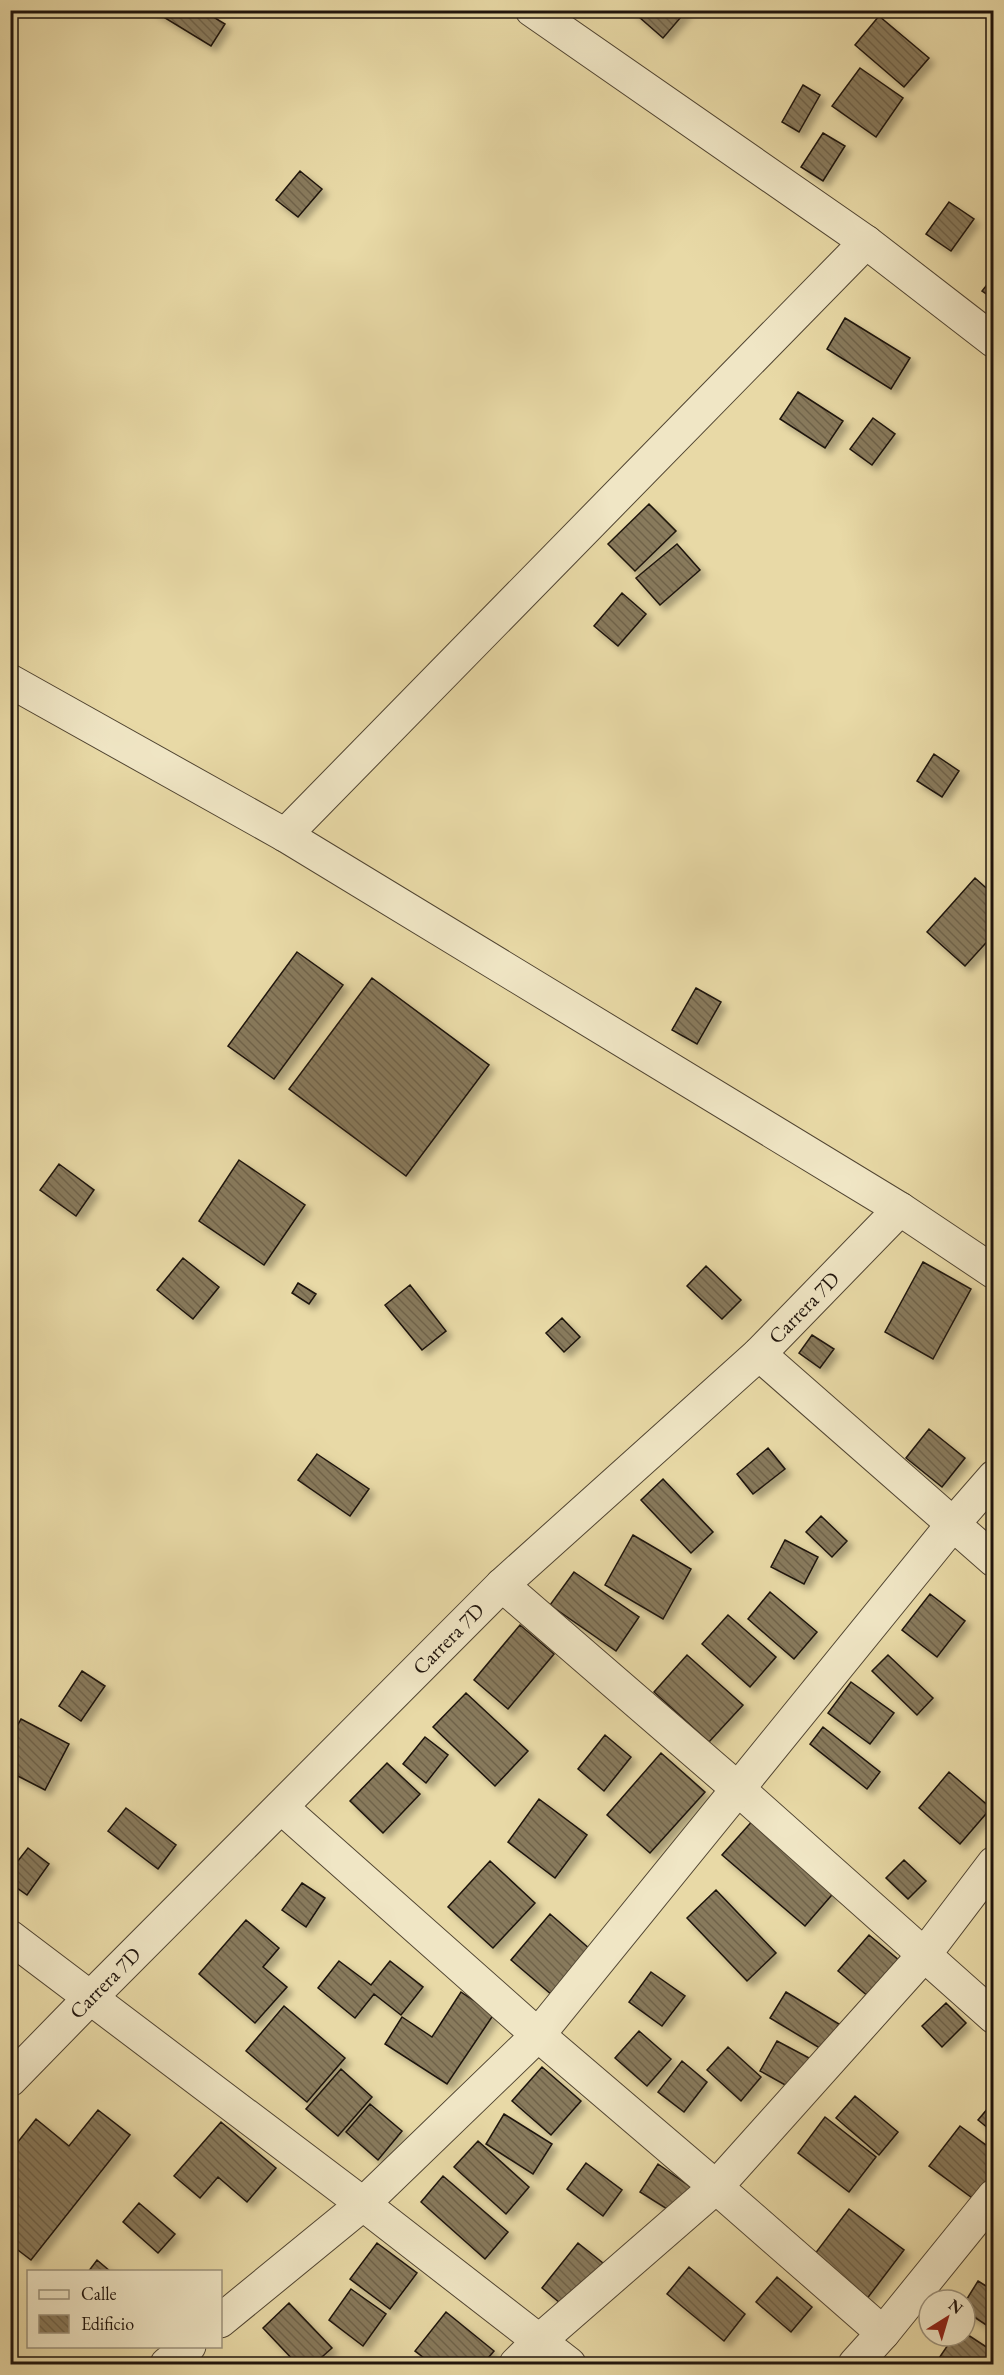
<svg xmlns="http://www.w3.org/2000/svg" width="1004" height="2375" font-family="'EB Garamond',serif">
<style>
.building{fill:url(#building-back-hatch);stroke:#1f140c;stroke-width:1.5;filter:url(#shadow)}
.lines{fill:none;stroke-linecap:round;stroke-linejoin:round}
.street-casing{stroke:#514532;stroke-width:35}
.street{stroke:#f0e6c5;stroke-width:33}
.labels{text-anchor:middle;stroke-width:4.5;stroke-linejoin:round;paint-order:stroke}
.street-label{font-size:21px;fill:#1f140c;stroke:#f0e6c5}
</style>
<defs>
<pattern id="building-back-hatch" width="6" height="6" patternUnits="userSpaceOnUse" patternTransform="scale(1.5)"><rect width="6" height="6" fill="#887a5c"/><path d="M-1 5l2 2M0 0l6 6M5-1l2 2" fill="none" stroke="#6f634a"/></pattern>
<filter id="shadow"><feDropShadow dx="5.5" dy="5.5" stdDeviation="3" flood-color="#0004"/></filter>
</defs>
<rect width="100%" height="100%" fill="#e8d9a6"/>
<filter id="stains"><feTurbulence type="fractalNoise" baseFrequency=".00333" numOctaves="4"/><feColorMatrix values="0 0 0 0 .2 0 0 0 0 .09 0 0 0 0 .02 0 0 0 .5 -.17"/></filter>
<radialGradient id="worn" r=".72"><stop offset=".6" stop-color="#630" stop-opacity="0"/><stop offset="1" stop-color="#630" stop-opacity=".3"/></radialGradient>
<path class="building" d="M 152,10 L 202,10 L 225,24 L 211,46 Z
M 631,10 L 687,10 L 663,38 Z
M 879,16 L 929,58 L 904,87 L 855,45 Z
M 860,68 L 903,98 L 876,137 L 832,106 Z
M 803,85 L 820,95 L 799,132 L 782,122 Z
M 823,133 L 845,146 L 823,181 L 801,167 Z
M 300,171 L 322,189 L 298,217 L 276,200 Z
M 949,202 L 974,219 L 951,251 L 926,234 Z
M 994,276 L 994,299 L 982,291 Z
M 845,318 L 910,358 L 891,389 L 827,349 Z
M 798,392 L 843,421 L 825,448 L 780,419 Z
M 873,418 L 895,434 L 872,465 L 850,449 Z
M 649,504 L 676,531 L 635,571 L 608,544 Z
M 677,544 L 700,570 L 660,605 L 636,578 Z
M 622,593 L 646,614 L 618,646 L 594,626 Z
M 934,754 L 959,771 L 942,797 L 917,781 Z
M 975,878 L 994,895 L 994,934 L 965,966 L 927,932 Z
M 297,952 L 343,985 L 274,1079 L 228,1046 Z
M 372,978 L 489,1065 L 406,1176 L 289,1089 Z
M 696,988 L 721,1002 L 697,1044 L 672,1030 Z
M 239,1160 L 305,1205 L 264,1265 L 199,1221 Z
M 59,1164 L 94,1190 L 76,1216 L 40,1190 Z
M 183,1258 L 219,1287 L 193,1319 L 157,1290 Z
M 923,1262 L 971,1289 L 933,1359 L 885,1332 Z
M 706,1266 L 741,1300 L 722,1319 L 687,1286 Z
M 298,1283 L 316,1294 L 309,1304 L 292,1293 Z
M 410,1285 L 446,1331 L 422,1350 L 385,1305 Z
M 562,1318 L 580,1337 L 564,1352 L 546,1333 Z
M 812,1335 L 834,1349 L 820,1368 L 799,1353 Z
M 929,1429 L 965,1458 L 942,1487 L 906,1458 Z
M 768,1448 L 785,1469 L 753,1494 L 737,1474 Z
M 317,1454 L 369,1489 L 350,1516 L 298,1480 Z
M 663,1479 L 713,1532 L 691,1553 L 641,1500 Z
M 821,1516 L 847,1541 L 832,1557 L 806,1532 Z
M 633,1535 L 691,1569 L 663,1619 L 605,1585 Z
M 785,1540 L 818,1557 L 804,1584 L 771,1567 Z
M 574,1572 L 639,1617 L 616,1651 L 550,1605 Z
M 770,1592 L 817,1632 L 794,1659 L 748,1619 Z
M 930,1594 L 965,1621 L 937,1657 L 902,1630 Z
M 728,1615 L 776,1657 L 750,1687 L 702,1644 Z
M 520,1625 L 554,1654 L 508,1709 L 474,1680 Z
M 687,1655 L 743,1705 L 709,1742 L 654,1692 Z
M 888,1655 L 933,1698 L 917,1715 L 872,1671 Z
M 82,1671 L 105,1686 L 81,1721 L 59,1706 Z
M 851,1682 L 894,1713 L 870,1744 L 828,1713 Z
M 466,1693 L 528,1751 L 495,1786 L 433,1727 Z
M 21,1719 L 69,1744 L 45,1790 L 10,1772 L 10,1739 Z
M 823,1727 L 880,1772 L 867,1789 L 810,1744 Z
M 605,1735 L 631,1757 L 604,1791 L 578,1769 Z
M 425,1737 L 448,1755 L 426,1783 L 403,1764 Z
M 661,1753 L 705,1792 L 650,1853 L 607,1815 Z
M 387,1763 L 420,1794 L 383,1833 L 350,1801 Z
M 949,1772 L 991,1808 L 960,1844 L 919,1808 Z
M 539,1799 L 587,1835 L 555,1878 L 508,1842 Z
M 126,1808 L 176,1845 L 158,1869 L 108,1831 Z
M 755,1818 L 837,1889 L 805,1926 L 722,1855 Z
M 28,1848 L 49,1864 L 27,1895 L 10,1883 L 10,1871 Z
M 904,1860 L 926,1881 L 908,1899 L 886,1878 Z
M 490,1861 L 535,1903 L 493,1948 L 448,1907 Z
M 302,1883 L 325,1898 L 306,1927 L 282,1910 Z
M 716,1890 L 776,1953 L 747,1981 L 687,1918 Z
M 550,1914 L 591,1950 L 552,1995 L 511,1960 Z
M 246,1920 L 279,1948 L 263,1967 L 287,1987 L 255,2023 L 199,1974 Z
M 869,1935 L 906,1966 L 875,2002 L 838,1971 Z
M 339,1961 L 371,1985 L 390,1961 L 423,1987 L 401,2015 L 374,1994 L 355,2018 L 318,1988 Z
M 651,1972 L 685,1996 L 662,2026 L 629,2002 Z
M 461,1992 L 494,2014 L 447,2084 L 385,2044 L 402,2017 L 432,2037 Z
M 786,1992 L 839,2024 L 823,2050 L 770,2018 Z
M 946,2003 L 966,2023 L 942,2047 L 922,2026 Z
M 284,2006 L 345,2058 L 307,2102 L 246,2051 Z
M 639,2031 L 671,2059 L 647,2086 L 615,2058 Z
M 777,2041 L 813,2060 L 796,2091 L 760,2071 Z
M 728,2047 L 761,2077 L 741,2101 L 707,2070 Z
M 682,2061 L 707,2082 L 684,2112 L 658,2092 Z
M 542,2067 L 581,2101 L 551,2135 L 512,2101 Z
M 341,2069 L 372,2097 L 338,2136 L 306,2109 Z
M 855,2096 L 898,2132 L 879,2155 L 836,2118 Z
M 994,2101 L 994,2133 L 978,2120 Z
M 370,2104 L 402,2131 L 378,2160 L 346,2132 Z
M 98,2110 L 130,2135 L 31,2260 L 10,2244 L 10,2152 L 36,2119 L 69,2146 Z
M 504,2114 L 552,2144 L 533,2174 L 486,2144 Z
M 825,2117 L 876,2157 L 849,2192 L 798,2153 Z
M 221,2122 L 276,2168 L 247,2202 L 218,2177 L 200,2198 L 174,2176 Z
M 960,2126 L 994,2151 L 994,2184 L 979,2203 L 929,2166 Z
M 478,2141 L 529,2187 L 506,2214 L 454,2167 Z
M 586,2163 L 622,2190 L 603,2216 L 567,2189 Z
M 658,2164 L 692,2188 L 675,2214 L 640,2192 Z
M 443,2176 L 508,2232 L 485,2259 L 421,2202 Z
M 139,2203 L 175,2234 L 158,2253 L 123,2222 Z
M 849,2209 L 904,2250 L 866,2300 L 811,2259 Z
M 377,2243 L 417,2273 L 390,2309 L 350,2279 Z
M 578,2243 L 603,2263 L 566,2308 L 542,2288 Z
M 97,2260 L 111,2272 L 88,2272 Z
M 689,2267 L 745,2314 L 724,2341 L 667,2294 Z
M 777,2277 L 812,2307 L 791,2332 L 756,2302 Z
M 978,2281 L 994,2291 L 994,2330 L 965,2311 L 965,2302 Z
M 351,2289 L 386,2314 L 363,2346 L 329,2320 Z
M 289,2303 L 332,2348 L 314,2364 L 297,2364 L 263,2328 Z
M 446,2312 L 494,2351 L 483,2364 L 432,2364 L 415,2351 Z
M 965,2333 L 994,2352 L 994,2364 L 935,2364 L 954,2336 L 965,2336 Z
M 774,2358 L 782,2364 L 769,2364 Z"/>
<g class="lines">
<defs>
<g id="street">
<path d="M 532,10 L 866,242 L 994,341"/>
<path d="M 10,681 L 285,835 L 900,1209 L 994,1272"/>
<path d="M 285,835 L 866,242"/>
<path d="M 759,1354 L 994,1560"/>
<path d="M 502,1585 L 738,1789 L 994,2017"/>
<path d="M 281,1807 L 538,2035 L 716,2187 L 883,2333"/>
<path d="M 10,1937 L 363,2204 L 569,2364"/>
<path id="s1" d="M 10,2080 L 90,1998 L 502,1585 L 759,1354 L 900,1209"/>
<path d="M 220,2321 L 363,2204 L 538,2035 L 953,1524 L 994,1477"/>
<path d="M 167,2364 L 189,2346"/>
<path d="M 516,2364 L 539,2341 L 716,2187 L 924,1955 L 994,1863"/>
<path d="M 855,2364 L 883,2333 L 994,2196"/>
</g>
</defs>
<use href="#street" class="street-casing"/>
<use href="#street" class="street"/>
</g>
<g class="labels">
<g class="street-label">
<text dy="7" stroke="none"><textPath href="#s1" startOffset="1108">Carrera 7D</textPath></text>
<text dy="7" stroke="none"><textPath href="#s1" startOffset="622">Carrera 7D</textPath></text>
<text dy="7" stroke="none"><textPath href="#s1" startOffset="136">Carrera 7D</textPath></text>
</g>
</g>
<rect width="1004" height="2375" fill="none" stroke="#e8d9a6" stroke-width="36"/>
<rect x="12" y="12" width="980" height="2351" fill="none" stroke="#1f140c" stroke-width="3"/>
<rect x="18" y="18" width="968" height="2339" fill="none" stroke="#1f140c" stroke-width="1.5"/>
<rect x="27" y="2270" width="195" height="78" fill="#f0e6c5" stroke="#9c927b" stroke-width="1.5"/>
<rect x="39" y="2290" width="30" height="9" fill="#f0e6c5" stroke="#9c927b" stroke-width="1.5"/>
<text x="81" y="2300" font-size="18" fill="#1f140c">Calle</text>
<rect x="39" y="2315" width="30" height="18" fill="url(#building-back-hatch)" stroke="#9c927b" stroke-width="1.5"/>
<text x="81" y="2330" font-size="18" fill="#1f140c">Edificio</text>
<g transform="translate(947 2318) rotate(37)"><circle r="28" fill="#f0e6c5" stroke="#9c927b" stroke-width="1.5"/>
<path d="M0-4.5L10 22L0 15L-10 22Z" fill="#8f2418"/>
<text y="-9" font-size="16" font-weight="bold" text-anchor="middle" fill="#1f140c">N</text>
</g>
<rect width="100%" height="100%" filter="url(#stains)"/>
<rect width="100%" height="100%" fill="url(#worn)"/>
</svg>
